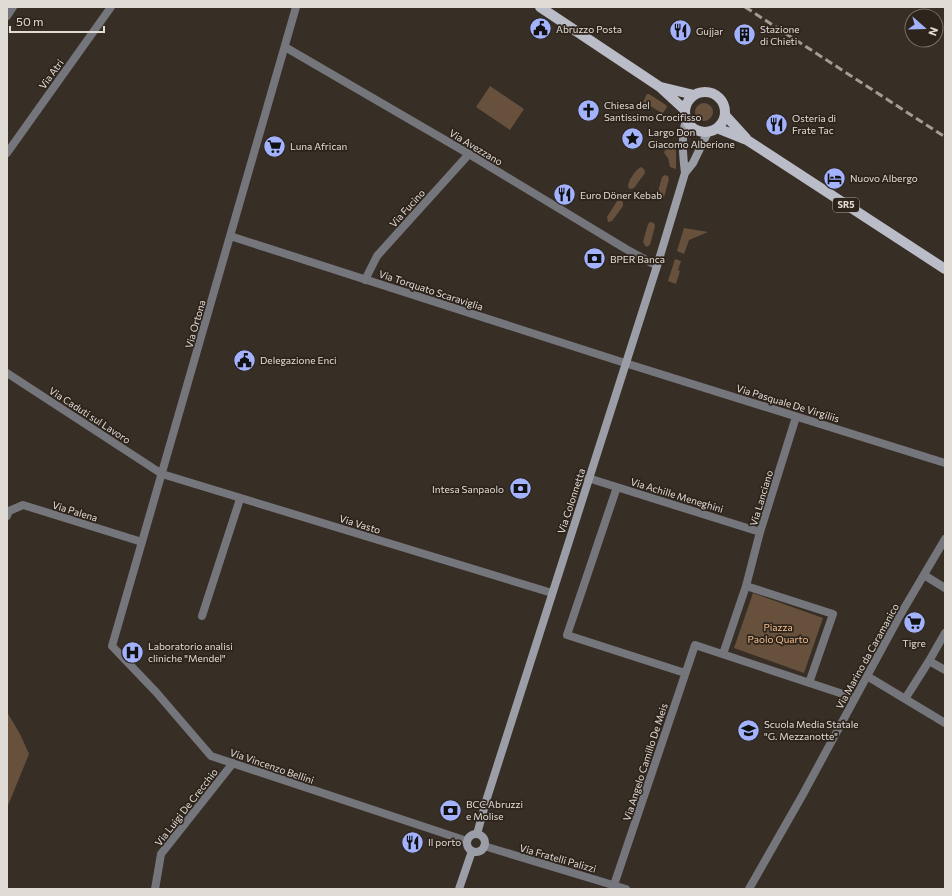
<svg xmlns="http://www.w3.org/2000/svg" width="952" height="896" font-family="Commissioner,sans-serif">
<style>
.green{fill:#67513d}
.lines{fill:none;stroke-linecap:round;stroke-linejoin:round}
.minor{stroke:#75767c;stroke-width:8}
.tertiary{stroke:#75767c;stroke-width:8}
.secondary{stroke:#9c9ea7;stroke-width:8}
.primary{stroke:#babcc8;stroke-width:10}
.rail{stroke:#a39c96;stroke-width:3;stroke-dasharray:8 4;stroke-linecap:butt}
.labels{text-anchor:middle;stroke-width:3.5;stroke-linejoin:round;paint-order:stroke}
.shield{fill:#2d241c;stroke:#aba49e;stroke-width:1}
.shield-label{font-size:9px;font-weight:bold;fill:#e1dbd6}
.poi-label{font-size:10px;fill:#e1dbd6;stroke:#2d241c;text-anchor:start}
.street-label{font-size:10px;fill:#e1dbd6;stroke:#2d241c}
.park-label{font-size:10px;fill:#f6bf8d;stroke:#2d241c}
</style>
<rect width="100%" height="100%" fill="#372e26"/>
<path class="green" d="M 490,86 L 524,109 L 510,130 L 476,107 Z
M 647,94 L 649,94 L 666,105 L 667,107 L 663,113 L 662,113 L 643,102 Z
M695 112a9 9 0 1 1 18 0a9 9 0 1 1-18 0Z
M 673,142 L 676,144 L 676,169 L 670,167 L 668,158 L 664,153 L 667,145 Z
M 641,167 L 644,169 L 645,173 L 634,188 L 630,189 L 628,187 C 628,181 635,170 641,167 Z
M 665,175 L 668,176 L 669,179 L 664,197 L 660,199 L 657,198 L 657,195 L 662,177 Z
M 620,200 L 623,202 L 623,206 L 612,221 L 608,222 L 607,217 L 617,201 Z
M 650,222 L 654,223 L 655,226 L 650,245 L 646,247 L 643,242 L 648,224 Z
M 684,228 L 708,232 L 689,240 L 684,254 L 677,251 Z
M 675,259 L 681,261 L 678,270 L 680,271 L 676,284 L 668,281 Z
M 753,593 L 823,618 L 804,673 L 734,648 Z
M 7,712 L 20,734 L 29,754 L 7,808 Z"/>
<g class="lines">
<path class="minor" d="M 296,7 L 112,646 L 156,692 L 211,756 L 467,841
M 7,16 L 13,7
M 285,47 L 469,154 L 626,249 L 657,266
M 7,153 L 111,7
M 230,236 L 625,363 L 945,463
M 365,280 L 377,256 L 469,154
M 7,373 L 162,474 L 552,593
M 588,478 L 760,532
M 617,487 L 567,635 L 685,673
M 7,516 L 9,511 L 23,505 L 142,542
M 924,575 L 945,588
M 746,586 L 833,614 L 809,683
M 202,616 L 240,499
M 723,654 L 746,586 L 760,532 L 796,417
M 929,661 L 945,633
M 867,676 L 945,723
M 905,699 L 929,661 L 945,670
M 614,885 L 695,645 L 855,698
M 155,889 L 161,854 L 233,763
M 749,889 L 802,796 L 899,617 L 945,539"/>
<path class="tertiary" d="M 484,846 L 626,889"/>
<path class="secondary" d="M 685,173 C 683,156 681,137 686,120
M 477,834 L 487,798 L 657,266 L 685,173 L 693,163 L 708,132
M467 843a9 9 0 1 1 18 0a9 9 0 1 1-18 0Z
M 459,889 L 472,851"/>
<path class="primary" d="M 540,7 L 660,87 L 685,110
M 661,87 L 694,95
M685 112a20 20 0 1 1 40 0a20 20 0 1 1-40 0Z
M 725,115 L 746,138
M 717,128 L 747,140 L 945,269"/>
<path class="rail" d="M 745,7 L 945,137"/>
</g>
<defs>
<symbol id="civic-disc" viewBox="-11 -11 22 22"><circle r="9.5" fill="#a3b2fd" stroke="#2d241c"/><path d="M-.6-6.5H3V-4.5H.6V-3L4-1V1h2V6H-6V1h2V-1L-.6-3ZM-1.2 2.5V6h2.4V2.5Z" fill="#111"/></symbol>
<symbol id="restaurant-disc" viewBox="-11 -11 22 22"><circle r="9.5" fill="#a3b2fd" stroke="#2d241c"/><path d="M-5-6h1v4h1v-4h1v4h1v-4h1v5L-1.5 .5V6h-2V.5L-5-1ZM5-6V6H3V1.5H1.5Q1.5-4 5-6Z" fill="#111"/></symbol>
<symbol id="building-disc" viewBox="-11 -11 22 22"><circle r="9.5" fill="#a3b2fd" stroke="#2d241c"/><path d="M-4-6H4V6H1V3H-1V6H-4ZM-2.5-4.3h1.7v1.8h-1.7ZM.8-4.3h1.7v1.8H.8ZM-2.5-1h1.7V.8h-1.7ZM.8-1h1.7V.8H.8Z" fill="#111"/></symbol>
<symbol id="church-disc" viewBox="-11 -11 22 22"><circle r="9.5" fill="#a3b2fd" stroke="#2d241c"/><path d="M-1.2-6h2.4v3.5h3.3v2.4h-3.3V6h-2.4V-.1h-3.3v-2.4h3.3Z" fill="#111"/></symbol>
<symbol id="sight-disc" viewBox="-11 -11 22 22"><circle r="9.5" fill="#a3b2fd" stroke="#2d241c"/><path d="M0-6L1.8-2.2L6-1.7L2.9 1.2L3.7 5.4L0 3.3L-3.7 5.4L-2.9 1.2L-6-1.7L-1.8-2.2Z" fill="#111"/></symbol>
<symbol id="supermarket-disc" viewBox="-11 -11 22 22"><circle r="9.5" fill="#a3b2fd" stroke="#2d241c"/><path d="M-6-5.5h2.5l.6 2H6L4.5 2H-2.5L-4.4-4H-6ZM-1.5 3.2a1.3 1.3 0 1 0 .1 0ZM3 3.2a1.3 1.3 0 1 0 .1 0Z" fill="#111"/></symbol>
<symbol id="hotel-disc" viewBox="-11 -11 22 22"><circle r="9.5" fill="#a3b2fd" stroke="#2d241c"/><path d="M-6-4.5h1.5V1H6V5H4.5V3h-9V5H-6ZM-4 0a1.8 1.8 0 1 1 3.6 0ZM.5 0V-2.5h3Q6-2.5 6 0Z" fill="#111"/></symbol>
<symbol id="bank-disc" viewBox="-11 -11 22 22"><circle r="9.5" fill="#a3b2fd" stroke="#2d241c"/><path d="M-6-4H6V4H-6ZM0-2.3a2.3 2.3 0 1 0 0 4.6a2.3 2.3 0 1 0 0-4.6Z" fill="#111"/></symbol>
<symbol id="hospital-disc" viewBox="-11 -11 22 22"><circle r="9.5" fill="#a3b2fd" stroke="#2d241c"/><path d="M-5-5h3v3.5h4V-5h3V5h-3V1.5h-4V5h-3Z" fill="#111"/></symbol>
<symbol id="school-disc" viewBox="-11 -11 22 22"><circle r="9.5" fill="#a3b2fd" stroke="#2d241c"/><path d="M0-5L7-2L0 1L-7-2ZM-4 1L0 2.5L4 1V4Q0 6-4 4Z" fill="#111"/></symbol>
</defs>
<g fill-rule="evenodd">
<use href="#civic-disc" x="528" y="16" width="25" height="25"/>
<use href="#restaurant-disc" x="668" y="18" width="25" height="25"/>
<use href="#building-disc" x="732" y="22" width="25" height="25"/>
<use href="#church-disc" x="576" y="98" width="25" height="25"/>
<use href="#restaurant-disc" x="764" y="112" width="25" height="25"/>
<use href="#sight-disc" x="620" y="126" width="25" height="25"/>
<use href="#supermarket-disc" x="262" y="134" width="25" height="25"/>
<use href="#hotel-disc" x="822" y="166" width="25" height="25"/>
<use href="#restaurant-disc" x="552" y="182" width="25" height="25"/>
<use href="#bank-disc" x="582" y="246" width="25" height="25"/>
<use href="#civic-disc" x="232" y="348" width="25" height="25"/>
<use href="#bank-disc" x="508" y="476" width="25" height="25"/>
<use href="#supermarket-disc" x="902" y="610" width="25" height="25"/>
<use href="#hospital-disc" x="120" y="640" width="25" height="25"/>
<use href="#school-disc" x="736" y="718" width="25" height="25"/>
<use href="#bank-disc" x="438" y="798" width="25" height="25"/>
<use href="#restaurant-disc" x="400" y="830" width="25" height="25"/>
</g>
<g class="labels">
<rect class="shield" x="833" y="198" width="26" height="14" rx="3"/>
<g class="shield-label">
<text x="846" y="208">SR5</text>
</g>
<g class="poi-label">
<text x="556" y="33">Abruzzo Posta</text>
<text x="760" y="33">Stazione<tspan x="760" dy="12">di Chieti</tspan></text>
<text x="696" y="35">Gujjar</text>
<text x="604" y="109">Chiesa del<tspan x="604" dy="12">Santissimo Crocifisso</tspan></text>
<text x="792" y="122">Osteria di<tspan x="792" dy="12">Frate Tac</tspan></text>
<text x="648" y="136">Largo Don<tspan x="648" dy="12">Giacomo Alberione</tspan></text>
<text x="290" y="150">Luna African</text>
<text x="850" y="182">Nuovo Albergo</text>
<text x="580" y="199">Euro Döner Kebab</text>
<text x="610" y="263">BPER Banca</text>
<text x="260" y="364">Delegazione Enci</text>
<text x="504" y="493" text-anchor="end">Intesa Sanpaolo</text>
<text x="914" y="647" text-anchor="middle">Tigre</text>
<text x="148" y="650">Laboratorio analisi<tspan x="148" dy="12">cliniche "Mendel"</tspan></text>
<text x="764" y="728">Scuola Media Statale<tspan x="764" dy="12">"G. Mezzanotte"</tspan></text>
<text x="466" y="808">BCC Abruzzi<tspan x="466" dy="12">e Molise</tspan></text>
<text x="428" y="846">Il porto</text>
</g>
<g class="street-label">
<text transform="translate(51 74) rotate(-54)" y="4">Via Atri</text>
<text transform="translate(476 147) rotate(31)" y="4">Via Avezzano</text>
<text transform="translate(407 208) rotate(-48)" y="4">Via Fucino</text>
<text transform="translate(431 290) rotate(18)" y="4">Via Torquato Scaraviglia</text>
<text transform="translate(195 324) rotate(-74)" y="4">Via Ortona</text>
<text transform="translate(788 403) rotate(17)" y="4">Via Pasquale De Virgiliis</text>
<text transform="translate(90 415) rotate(33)" y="4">Via Caduti sul Lavoro</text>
<text transform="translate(677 495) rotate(17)" y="4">Via Achille Meneghini</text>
<text transform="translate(761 498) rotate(-73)" y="4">Via Lanciano</text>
<text transform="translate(571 501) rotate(-72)" y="4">Via Colonnetta</text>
<text transform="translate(75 511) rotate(17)" y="4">Via Palena</text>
<text transform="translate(360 524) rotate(17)" y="4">Via Vasto</text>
<text transform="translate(867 656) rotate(-61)" y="4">Via Marino da Caramanico</text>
<text transform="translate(645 762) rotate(-72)" y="4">Via Angelo Camillo De Meis</text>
<text transform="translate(272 766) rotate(19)" y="4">Via Vincenzo Bellini</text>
<text transform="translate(186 807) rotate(-52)" y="4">Via Luigi De Crecchio</text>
<text transform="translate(558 858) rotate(16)" y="4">Via Fratelli Palizzi</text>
</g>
<g class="park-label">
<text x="778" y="631">Piazza<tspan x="778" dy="12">Paolo Quarto</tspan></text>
</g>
</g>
<rect width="952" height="896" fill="none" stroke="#e1dbd6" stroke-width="16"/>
<g transform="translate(924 28) rotate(110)"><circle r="19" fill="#2d241c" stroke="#756d66"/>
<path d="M0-3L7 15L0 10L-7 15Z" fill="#a3b2fd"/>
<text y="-6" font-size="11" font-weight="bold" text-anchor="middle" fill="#e1dbd6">N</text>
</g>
<path d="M10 26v6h94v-6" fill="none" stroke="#e1dbd6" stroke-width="2"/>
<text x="16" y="26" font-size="12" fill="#e1dbd6" stroke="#2d241c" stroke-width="3" paint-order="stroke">50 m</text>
</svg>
